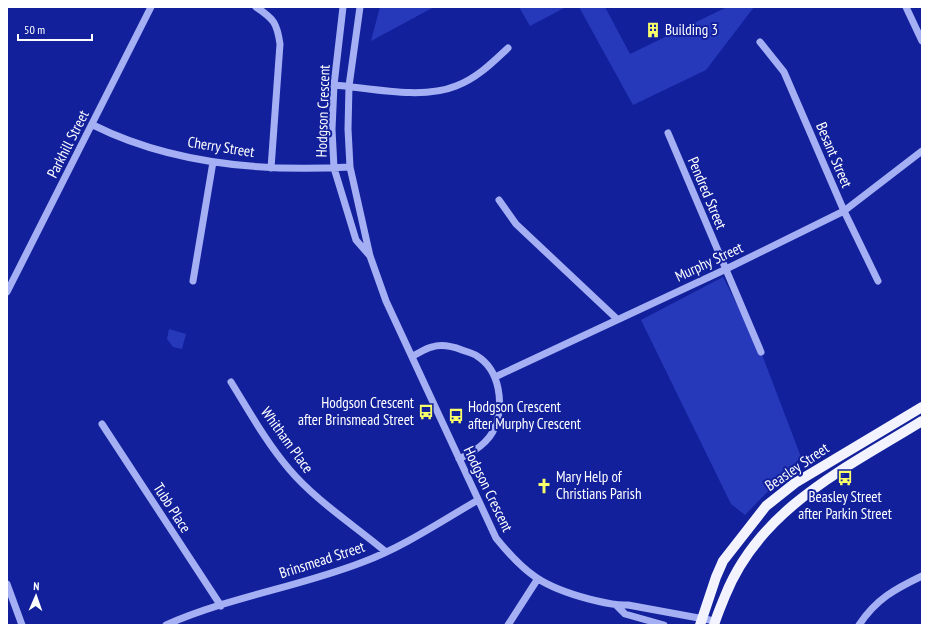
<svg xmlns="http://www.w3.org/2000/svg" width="929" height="632" font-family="'PT Sans Narrow',sans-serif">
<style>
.green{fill:#2739bb}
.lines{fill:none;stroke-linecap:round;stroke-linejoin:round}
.minor{stroke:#a5aff4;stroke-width:7}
.major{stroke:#f2f3ff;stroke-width:10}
.labels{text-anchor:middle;stroke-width:4;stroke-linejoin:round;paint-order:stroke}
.poi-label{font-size:15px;fill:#fff;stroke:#12209b;text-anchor:start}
.street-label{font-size:15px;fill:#fff;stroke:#12209b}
</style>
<rect width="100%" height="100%" fill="#12209b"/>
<path class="green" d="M 380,7 L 434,7 L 371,41 Z
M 519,7 L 566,7 L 530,26 Z
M 579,7 L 605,7 L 630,54 L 727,7 L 754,7 L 706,70 L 633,105 Z
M 723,277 L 761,352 L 801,457 L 745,515 L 731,504 L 641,320 Z
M 169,329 L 186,334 L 182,349 L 173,347 L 167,339 Z"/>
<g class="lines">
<path class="minor" d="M 256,7 C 274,19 277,23 280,44 L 271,168
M 343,7 L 334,85 L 332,129 L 334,168 L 356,240 L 370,256
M 360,7 L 349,86 L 348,129 L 350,167 L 370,256 L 386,301 L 496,538 C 525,574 543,587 589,599 C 602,602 614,606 628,605 L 715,621
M 906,7 L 922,41
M 760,42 L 784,72 L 844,211 L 878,281
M 334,85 C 370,88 422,100 456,86 C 477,78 492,63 508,48
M 93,125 C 171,164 264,172 350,167
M 668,133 L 761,352
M 499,200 L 516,224 L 617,319
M 193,281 L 213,162
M 7,292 L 151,7
M 413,356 C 419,353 426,348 432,347 C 441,344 454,347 462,350 C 467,352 473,353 477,356 C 500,370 504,404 495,427 C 489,443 473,452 459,459
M 495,377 L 722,271 L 844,211 L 922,151
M 231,382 C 249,411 266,442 289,469 C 316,501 354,525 386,552
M 102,424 L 221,606
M 7,584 L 22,625
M 616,605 L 625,614 L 664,625
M 166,625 C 229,597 299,587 363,562 C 403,547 440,522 478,500
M 508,625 L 537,580
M 859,625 C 876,599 895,589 922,576"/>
<path class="major" d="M 700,625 L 716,577 L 723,561 L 766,506 L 795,483 L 922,407
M 714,625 C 717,615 721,606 725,596 C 760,508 846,468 922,421"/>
</g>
<defs>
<symbol id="building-bare" viewBox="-9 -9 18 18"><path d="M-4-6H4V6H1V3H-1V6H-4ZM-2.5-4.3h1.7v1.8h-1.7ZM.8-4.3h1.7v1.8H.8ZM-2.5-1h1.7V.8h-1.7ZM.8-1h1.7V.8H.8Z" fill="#f9ff68" stroke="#12209b" stroke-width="2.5" paint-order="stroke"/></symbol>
<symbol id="bus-bare" viewBox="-9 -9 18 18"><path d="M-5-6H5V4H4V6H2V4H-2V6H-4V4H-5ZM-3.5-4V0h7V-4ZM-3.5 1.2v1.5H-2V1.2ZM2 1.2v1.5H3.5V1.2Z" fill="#f9ff68" stroke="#12209b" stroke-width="2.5" paint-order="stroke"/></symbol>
<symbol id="church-bare" viewBox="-9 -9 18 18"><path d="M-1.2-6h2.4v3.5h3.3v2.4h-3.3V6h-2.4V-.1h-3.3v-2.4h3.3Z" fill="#f9ff68" stroke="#12209b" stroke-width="2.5" paint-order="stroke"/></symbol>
</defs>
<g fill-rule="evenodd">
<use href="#building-bare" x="642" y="19" width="22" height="22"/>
<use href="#bus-bare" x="415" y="401" width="22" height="22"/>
<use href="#bus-bare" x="445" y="405" width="22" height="22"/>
<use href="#bus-bare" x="834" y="467" width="22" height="22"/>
<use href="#church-bare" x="533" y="475" width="22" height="22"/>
</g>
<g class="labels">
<g class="poi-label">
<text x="665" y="35">Building 3</text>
<text x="414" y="408" text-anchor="end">Hodgson Crescent<tspan x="414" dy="17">after Brinsmead Street</tspan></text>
<text x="468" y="412">Hodgson Crescent<tspan x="468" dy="17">after Murphy Crescent</tspan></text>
<text x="556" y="482">Mary Help of<tspan x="556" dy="17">Christians Parish</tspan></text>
<text x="845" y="502" text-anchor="middle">Beasley Street<tspan x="845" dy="17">after Parkin Street</tspan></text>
</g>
<g class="street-label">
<text transform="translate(323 111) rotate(-88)" y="5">Hodgson Crescent</text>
<text transform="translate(68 144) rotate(-63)" y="5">Parkhill Street</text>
<text transform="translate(221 147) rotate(9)" y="5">Cherry Street</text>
<text transform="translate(834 155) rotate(67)" y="5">Besant Street</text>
<text transform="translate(707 193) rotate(67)" y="5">Pendred Street</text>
<text transform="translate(709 262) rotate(-25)" y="5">Murphy Street</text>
<text transform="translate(287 440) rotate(54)" y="5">Whitham Place</text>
<text transform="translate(797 467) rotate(-34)" y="5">Beasley Street</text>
<text transform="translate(488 489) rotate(64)" y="5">Hodgson Crescent</text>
<text transform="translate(172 508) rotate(57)" y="5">Tubb Place</text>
<text transform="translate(322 560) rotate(-18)" y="5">Brinsmead Street</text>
</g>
</g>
<rect width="929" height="632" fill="none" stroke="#ffffff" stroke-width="16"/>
<g transform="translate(36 596) rotate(2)" stroke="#12209b" stroke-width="3" paint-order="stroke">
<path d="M0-3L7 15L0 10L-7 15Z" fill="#ffffff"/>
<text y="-6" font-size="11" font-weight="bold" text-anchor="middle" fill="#ffffff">N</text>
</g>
<path d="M18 34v6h74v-6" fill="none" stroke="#ffffff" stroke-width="2"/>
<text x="24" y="34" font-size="12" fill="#ffffff" stroke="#12209b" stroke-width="3" paint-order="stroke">50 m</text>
</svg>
